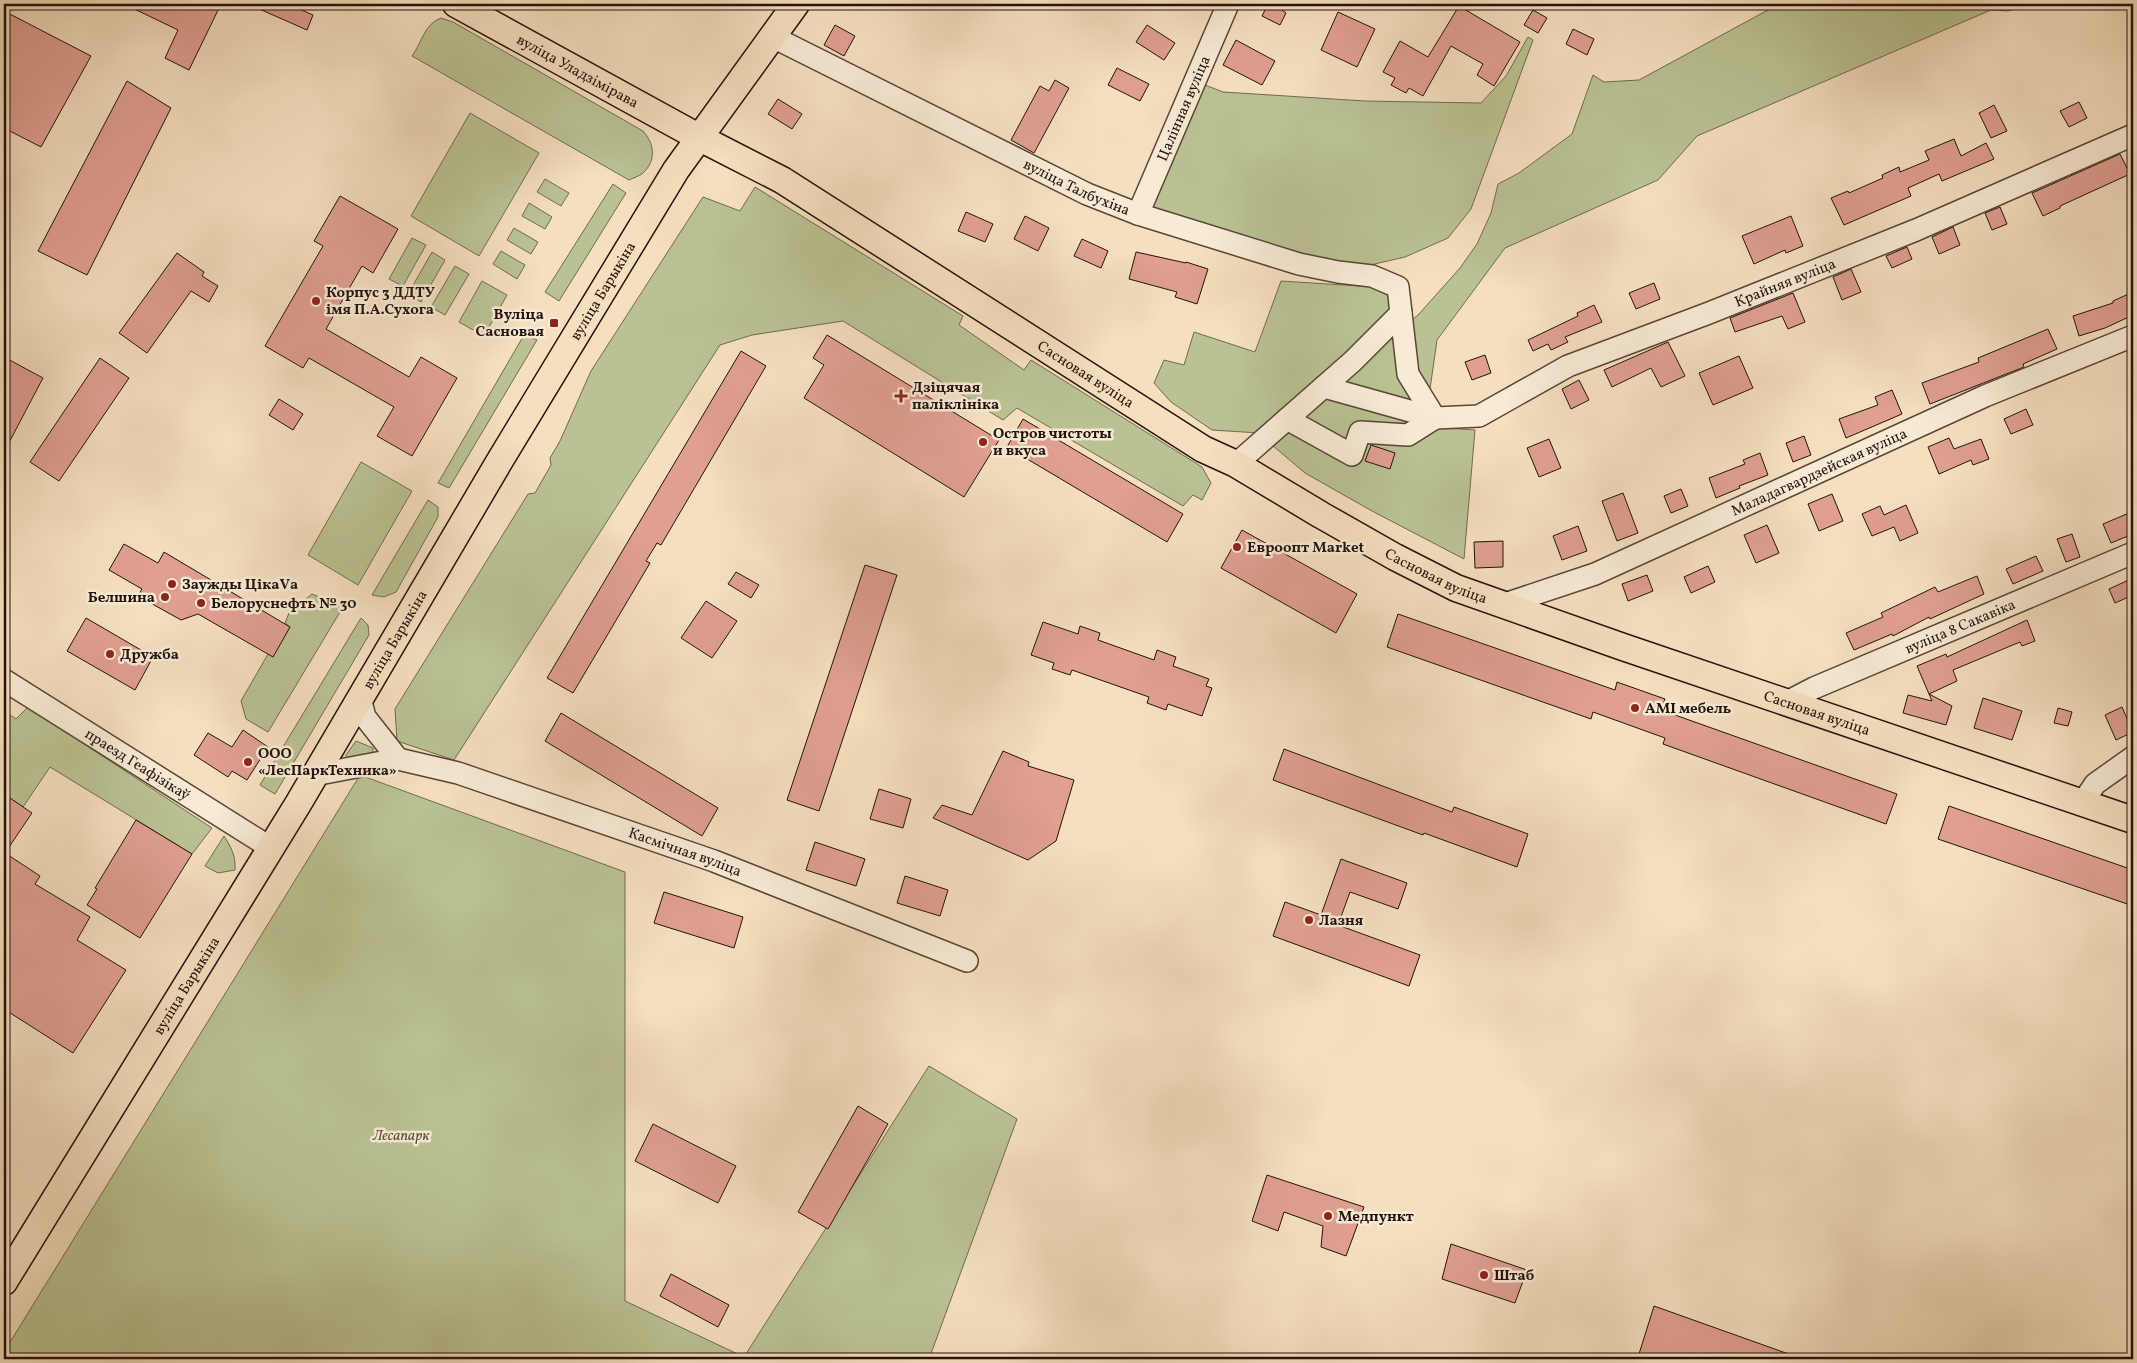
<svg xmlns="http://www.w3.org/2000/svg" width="2137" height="1363" font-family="Vollkorn,serif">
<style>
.green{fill:#bac293;stroke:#706a4e}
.building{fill:#df9f91;stroke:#25120a}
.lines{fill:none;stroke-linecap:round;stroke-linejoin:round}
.minor-casing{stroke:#594537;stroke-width:24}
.major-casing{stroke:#25120a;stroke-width:29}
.minor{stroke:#f8ead5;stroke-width:21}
.major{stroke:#f5dfbf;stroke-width:26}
.poi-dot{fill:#8f2418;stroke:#f8ead5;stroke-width:2}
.labels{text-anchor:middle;stroke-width:5;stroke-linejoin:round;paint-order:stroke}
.street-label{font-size:15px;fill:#25120a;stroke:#f8ead5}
.poi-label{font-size:15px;font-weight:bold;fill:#25120a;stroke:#f8ead5;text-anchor:start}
.park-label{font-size:15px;font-style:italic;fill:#59503a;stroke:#f8ead5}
</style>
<rect width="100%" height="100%" fill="#f5dfbf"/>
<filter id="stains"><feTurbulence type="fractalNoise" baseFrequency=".004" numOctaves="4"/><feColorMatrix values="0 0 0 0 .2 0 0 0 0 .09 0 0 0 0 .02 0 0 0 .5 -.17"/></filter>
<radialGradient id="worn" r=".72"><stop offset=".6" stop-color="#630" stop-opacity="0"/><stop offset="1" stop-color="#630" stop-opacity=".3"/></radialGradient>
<path class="green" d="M 1779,4 L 2033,4 L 2008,11 L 1991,10 L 1697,136 L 1658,180 L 1505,248 L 1437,340 L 1430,389 L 1440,409 L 1446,428 L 1475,430 L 1464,559 L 1372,511 L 1305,473 L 1272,445 L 1419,314 L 1460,268 L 1477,244 L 1491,213 L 1498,184 L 1519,173 L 1572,134 L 1593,75 L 1604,82 L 1639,80 Z
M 441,18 L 453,22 L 643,131 C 654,143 657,160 643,173 C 640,176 633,178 629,180 L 412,56 C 422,43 424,24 441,18 Z
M 1528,37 L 1533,40 L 1471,209 L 1448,238 L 1405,257 L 1366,266 L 1307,258 L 1152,209 L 1205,85 L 1223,92 L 1365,101 L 1481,103 L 1506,76 Z
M 470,113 L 539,153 L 479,256 L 411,216 Z
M 545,179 L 569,193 L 561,206 L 537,192 Z
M 613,184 L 626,193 L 559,301 L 545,292 Z
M 755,187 L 963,316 L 959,325 L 1024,370 L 1031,360 L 1202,467 L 1211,483 L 1202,500 L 1193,495 L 1183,506 L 1017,408 L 1003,420 L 843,321 L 752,335 L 720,345 L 454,760 L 397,741 L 395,709 L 528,494 L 535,493 L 551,465 L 550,458 L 560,441 L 591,371 L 703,197 L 740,211 Z
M 529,203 L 552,217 L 545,229 L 522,216 Z
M 514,228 L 538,242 L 531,254 L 507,240 Z
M 412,238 L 426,245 L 403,286 L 389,279 Z
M 501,251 L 525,265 L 517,279 L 493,264 Z
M 432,252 L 445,260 L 421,302 L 408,294 Z
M 455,266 L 469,274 L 445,315 L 431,307 Z
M 482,281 L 507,295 L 484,336 L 459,322 Z
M 1281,281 L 1375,287 L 1389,290 L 1391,311 L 1259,433 L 1212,430 L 1171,402 L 1154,383 L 1164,360 L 1184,365 L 1194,332 L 1255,352 Z
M 524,335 L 537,340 L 449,488 L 438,483 Z
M 361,462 L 412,491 L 358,585 L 308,555 Z
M 428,500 L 438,507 L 438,517 L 396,592 L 384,597 L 372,595 Z
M 312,594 L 343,607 L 268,732 L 246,719 L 241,701 L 268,654 L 273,656 L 290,627 L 285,623 L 289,613 Z
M 361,618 L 368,625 L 369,635 L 275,794 L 260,785 Z
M 28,707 L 212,828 L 192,854 L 50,767 L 23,807 L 4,794 L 4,711 L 16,719 Z
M 356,741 L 373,748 L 373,755 L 346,759 L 346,755 Z
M 360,775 L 625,872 L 625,1301 L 744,1357 L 929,1066 L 1017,1119 L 929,1359 L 4,1359 L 4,1352 Z
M 224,836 C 231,847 236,856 235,870 L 218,873 L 205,866 Z"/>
<path class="building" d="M 124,4 L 221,4 L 189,70 L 165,58 L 178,30 Z
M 248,4 L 288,4 L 313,15 L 307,30 Z
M 1268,4 L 1285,4 L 1282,10 L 1286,13 L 1280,25 L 1262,16 Z
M 1459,6 L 1520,42 L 1494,86 L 1477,75 L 1483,64 L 1451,46 L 1423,96 L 1409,88 L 1406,93 L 1391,85 L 1395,78 L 1383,72 L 1400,41 L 1428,57 Z
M 1533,10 L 1547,18 L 1538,33 L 1524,25 Z
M 4,11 L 91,56 L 41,147 L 4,128 Z
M 1338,12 L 1375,29 L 1357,67 L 1321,50 Z
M 835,25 L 855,36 L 844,56 L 824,45 Z
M 1147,25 L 1175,43 L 1164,60 L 1136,42 Z
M 1573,29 L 1594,39 L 1587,55 L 1566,44 Z
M 1236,40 L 1275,61 L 1262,85 L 1223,65 Z
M 1117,68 L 1149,84 L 1140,101 L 1108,85 Z
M 1055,80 L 1069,88 L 1034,153 L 1011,140 L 1040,86 L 1049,91 Z
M 127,81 L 171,108 L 87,275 L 38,251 Z
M 778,99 L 802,114 L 792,129 L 768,114 Z
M 2079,102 L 2087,118 L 2069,127 L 2060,111 Z
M 1994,105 L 2007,131 L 1991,138 L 1979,113 Z
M 1954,139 L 1961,156 L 1986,143 L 1994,159 L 1942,181 L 1939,174 L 1908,188 L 1911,196 L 1844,225 L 1831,198 L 1848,191 L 1849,193 L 1883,178 L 1882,175 L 1899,167 L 1900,172 L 1929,160 L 1925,151 Z
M 2120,154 L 2130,174 L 2060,206 L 2060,208 L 2043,216 L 2032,193 Z
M 340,196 L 398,229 L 373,273 L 362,266 L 326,329 L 409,377 L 421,357 L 457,378 L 412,456 L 377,436 L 394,407 L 309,358 L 303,368 L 265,346 L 323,246 L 314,241 Z
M 2000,207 L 2007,224 L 1992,230 L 1985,213 Z
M 966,212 L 993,224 L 985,242 L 958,231 Z
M 1025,216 L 1049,228 L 1038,251 L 1014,239 Z
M 1791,216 L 1803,246 L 1786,253 L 1785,250 L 1754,264 L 1742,236 Z
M 1953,227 L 1960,245 L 1939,254 L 1932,237 Z
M 1082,239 L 1108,251 L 1101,268 L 1074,256 Z
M 1907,247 L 1912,259 L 1892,268 L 1886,256 Z
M 1136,252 L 1186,263 L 1186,262 L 1208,269 L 1197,304 L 1175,297 L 1177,292 L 1129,279 Z
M 177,253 L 204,272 L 202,276 L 218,286 L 209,302 L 191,291 L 147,353 L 119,333 Z
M 1851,269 L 1861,292 L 1842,300 L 1833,277 Z
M 1654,283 L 1660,299 L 1636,309 L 1629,293 Z
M 2133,292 L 2133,315 L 2105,328 L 2079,336 L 2073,316 L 2113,303 L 2113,301 Z
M 1793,293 L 1805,322 L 1788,329 L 1782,316 L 1735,332 L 1730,318 Z
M 1594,305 L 1602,322 L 1565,337 L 1568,342 L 1551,350 L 1548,344 L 1533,351 L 1528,340 L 1578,316 L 1577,313 Z
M 2048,329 L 2057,349 L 2023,364 L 2024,367 L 1930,404 L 1922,383 L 1979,362 L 1978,358 Z
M 827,335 L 999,440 L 964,497 L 804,398 L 824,365 L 813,358 Z
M 1668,342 L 1685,376 L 1661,387 L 1651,368 L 1612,387 L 1604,370 Z
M 741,351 L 766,366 L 661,545 L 657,543 L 646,561 L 650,563 L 573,693 L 547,678 Z
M 1485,355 L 1491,373 L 1472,380 L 1465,362 Z
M 1739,356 L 1753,388 L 1713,405 L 1699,373 Z
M 4,357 L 43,378 L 4,452 Z
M 100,358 L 129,378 L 59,481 L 30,462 Z
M 1579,380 L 1589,400 L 1571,409 L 1562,389 Z
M 1892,390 L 1902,414 L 1846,438 L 1839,419 L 1878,405 L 1875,397 Z
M 279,399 L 303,414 L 293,430 L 269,415 Z
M 2026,409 L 2033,425 L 2011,434 L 2004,419 Z
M 1023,419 L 1183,514 L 1167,542 L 1007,447 Z
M 1804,436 L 1811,455 L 1793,462 L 1786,443 Z
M 1949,438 L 1954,449 L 1981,439 L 1989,459 L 1973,465 L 1971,460 L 1939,474 L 1928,447 Z
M 1549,439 L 1561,468 L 1539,477 L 1527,448 Z
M 1371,445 L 1395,453 L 1390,469 L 1365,461 Z
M 1760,453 L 1768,475 L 1739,486 L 1740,488 L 1716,498 L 1709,478 L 1745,464 L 1743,460 Z
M 1681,489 L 1688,506 L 1671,513 L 1664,496 Z
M 1623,493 L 1638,533 L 1617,541 L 1602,501 Z
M 1832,494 L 1843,521 L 1819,531 L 1808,504 Z
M 1906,505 L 1918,533 L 1900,541 L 1894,527 L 1872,536 L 1862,514 L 1880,506 L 1884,515 Z
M 2129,513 L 2133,522 L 2133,534 L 2111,543 L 2103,524 Z
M 1767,525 L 1779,553 L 1756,563 L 1744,535 Z
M 1578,526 L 1587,551 L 1562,560 L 1553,536 Z
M 1242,530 L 1357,594 L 1336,633 L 1221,568 Z
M 2072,534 L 2080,557 L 2066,562 L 2057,539 Z
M 1503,541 L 1503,567 L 1475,568 L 1474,542 Z
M 124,544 L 158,563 L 164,552 L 290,627 L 273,657 L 198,614 L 181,620 L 138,596 L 142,589 L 109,570 Z
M 2036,556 L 2043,571 L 2013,584 L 2006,569 Z
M 865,565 L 897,575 L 819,811 L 787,800 Z
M 1708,566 L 1715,582 L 1691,593 L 1684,577 Z
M 736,572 L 759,585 L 751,598 L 728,584 Z
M 1647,575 L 1653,591 L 1628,601 L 1622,584 Z
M 1977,576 L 1984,594 L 1930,619 L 1929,617 L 1893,636 L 1892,634 L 1854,650 L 1846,633 L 1883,617 L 1881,613 L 1935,587 L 1938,592 Z
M 2133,578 L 2133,595 L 2115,603 L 2109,589 Z
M 706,601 L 737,621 L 712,658 L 681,638 Z
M 1398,614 L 1615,690 L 1617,682 L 1665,699 L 1661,710 L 1897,794 L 1886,824 L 1663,744 L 1665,738 L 1593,712 L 1591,719 L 1387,647 Z
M 86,618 L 153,657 L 135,690 L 67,651 Z
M 2027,620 L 2035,641 L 2022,646 L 2020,642 L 1953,670 L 1957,681 L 1929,694 L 1917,666 L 1946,654 L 1947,657 Z
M 1043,622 L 1078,634 L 1080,626 L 1100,633 L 1098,640 L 1154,660 L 1157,650 L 1176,657 L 1173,666 L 1209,679 L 1206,686 L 1212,688 L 1202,716 L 1168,704 L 1166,710 L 1147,703 L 1149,697 L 1072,670 L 1070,675 L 1052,669 L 1054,663 L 1031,655 Z
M 1929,694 L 1952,706 L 1946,725 L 1903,713 L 1908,695 L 1932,701 Z
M 1983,698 L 2022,711 L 2012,740 L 1974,728 Z
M 2122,707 L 2133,732 L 2116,740 L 2105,715 Z
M 2058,708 L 2072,712 L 2068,726 L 2054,723 Z
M 561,713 L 718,808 L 702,836 L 545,741 Z
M 243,730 L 268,747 L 247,780 L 232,771 L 228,777 L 194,755 L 208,733 L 232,747 Z
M 1284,749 L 1452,812 L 1454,807 L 1528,834 L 1517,867 L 1424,833 L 1423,835 L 1273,780 Z
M 1003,751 L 1029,762 L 1028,766 L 1074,780 L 1056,841 L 1028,860 L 933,818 L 942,805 L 972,815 Z
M 879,789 L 911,799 L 903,828 L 870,819 Z
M 4,794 L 32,813 L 5,853 L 40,876 L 35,884 L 90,917 L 77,940 L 126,970 L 73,1053 L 4,1009 Z
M 1949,806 L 2133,870 L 2133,906 L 1938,839 Z
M 136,820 L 192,854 L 140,938 L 87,905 L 97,889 L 95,888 Z
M 815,842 L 865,859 L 856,886 L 806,870 Z
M 1341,859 L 1407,883 L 1398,909 L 1350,892 L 1338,925 L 1420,955 L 1409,986 L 1273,936 L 1285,902 L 1321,915 Z
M 905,876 L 948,890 L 940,916 L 897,903 Z
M 664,892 L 743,917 L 734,948 L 654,923 Z
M 858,1106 L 888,1124 L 828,1229 L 798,1212 Z
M 653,1124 L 736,1166 L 718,1203 L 635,1161 Z
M 1267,1175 L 1364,1207 L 1346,1256 L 1321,1247 L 1323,1226 L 1284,1212 L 1278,1231 L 1252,1221 Z
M 1451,1244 L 1527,1270 L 1515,1303 L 1442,1279 Z
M 671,1274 L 729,1305 L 718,1327 L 660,1296 Z
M 1654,1306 L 1797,1357 L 1797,1359 L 1652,1359 L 1639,1354 Z"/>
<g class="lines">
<defs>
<g id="minor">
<path id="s1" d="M 773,37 L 1087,194 L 1138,214 L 1299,264 L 1338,272 L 1372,276 L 1398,287 L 1401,313 L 1353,361 L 1236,464"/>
<path id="s2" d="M 1138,214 L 1228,4"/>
<path id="s3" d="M 1324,387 L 1435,418 L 1479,416 L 1568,366 L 1709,313 L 1916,230 L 2133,135"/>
<path d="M 1287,419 L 1352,455 L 1360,432 L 1408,435 L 1435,418 L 1408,374 L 1401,313"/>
<path id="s4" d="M 1505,604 L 1595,574 L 1985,396 L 2133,336"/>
<path id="s5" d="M 4,680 L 271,848"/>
<path id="s6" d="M 1787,702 L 1814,688 L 2133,553"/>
<path id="s7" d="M 398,759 L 458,773 L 714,861 L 967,961"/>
<path d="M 314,775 L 398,759 L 365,717 L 360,698"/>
<path d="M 2083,802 L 2095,784 L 2133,757"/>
</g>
<g id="major">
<path id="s8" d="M 456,4 L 700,138 L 782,180 L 1203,449 L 1236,464 L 1321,515 L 1395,557 L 1456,588 L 1623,647 L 2133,820"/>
<path id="s9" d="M 4,1282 L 298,804 L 499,462 L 676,170 L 796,4"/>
</g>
</defs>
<use href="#minor" class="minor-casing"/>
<use href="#major" class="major-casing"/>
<use href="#minor" class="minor"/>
<use href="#major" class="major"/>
</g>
<g class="poi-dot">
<circle cx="316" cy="301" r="5"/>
<rect x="549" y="318" width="10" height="10" rx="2.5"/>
<path d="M898.5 388.5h5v5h5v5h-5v5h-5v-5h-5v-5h5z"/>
<circle cx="983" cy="442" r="5"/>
<circle cx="1237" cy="547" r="5"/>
<circle cx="172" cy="584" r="5"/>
<circle cx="165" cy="597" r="5"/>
<circle cx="201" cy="603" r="5"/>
<circle cx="110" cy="654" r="5"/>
<circle cx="1635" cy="708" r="5"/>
<circle cx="248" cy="762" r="5"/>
<circle cx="1309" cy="920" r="5"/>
<circle cx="1328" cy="1216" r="5"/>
<circle cx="1484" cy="1275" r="5"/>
</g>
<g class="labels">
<g class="street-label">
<text dy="5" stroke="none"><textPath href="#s8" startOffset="139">вуліца Уладзімірава</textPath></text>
<text dy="5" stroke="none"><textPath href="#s2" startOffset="115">Цалінная вуліца</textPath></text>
<text dy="5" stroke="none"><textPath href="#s1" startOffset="339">вуліца Талбухіна</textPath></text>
<text dy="5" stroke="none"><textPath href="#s3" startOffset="494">Крайняя вуліца</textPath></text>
<text dy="5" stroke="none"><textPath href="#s9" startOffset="1158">вуліца Барыкіна</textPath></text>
<text dy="5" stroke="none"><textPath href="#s8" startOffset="731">Сасновая вуліца</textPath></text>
<text dy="5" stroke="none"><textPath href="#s4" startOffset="341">Маладагвардзейская вуліца</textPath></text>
<text dy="5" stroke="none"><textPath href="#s8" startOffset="1136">Сасновая вуліца</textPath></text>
<text dy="5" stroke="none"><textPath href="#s6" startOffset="189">вуліца 8 Сакавіка</textPath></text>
<text dy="5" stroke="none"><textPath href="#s9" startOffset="752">вуліца Барыкіна</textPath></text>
<text dy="5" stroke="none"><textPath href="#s8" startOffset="1541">Сасновая вуліца</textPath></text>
<text dy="5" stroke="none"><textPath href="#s5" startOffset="158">праезд Геафізікаў</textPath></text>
<text dy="5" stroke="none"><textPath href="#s7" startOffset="302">Касмічная вуліца</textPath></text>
<text dy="5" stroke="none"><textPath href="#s9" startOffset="348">вуліца Барыкіна</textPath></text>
</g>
<g class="poi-label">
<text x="326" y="297">Корпус 3 ДДТУ<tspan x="326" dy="17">імя П.А.Сухога</tspan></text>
<text x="544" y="319" text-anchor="end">Вуліца<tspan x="544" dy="17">Сасновая</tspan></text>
<text x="912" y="392">Дзіцячая<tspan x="912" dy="17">паліклініка</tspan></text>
<text x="993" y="438">Остров чистоты<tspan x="993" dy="17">и вкуса</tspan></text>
<text x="1247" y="552">Евроопт Market</text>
<text x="182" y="589">Заужды ЦікаVа</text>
<text x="155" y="602" text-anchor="end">Белшина</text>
<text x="211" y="608">Белоруснефть № 30</text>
<text x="120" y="659">Дружба</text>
<text x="1645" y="713">AMI мебель</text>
<text x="258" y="758">ООО<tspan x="258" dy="17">«ЛесПаркТехника»</tspan></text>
<text x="1319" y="925">Лазня</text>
<text x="1338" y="1221">Медпункт</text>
<text x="1494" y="1280">Штаб</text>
</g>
<g class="park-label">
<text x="401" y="1140">Лесапарк</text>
</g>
</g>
<rect width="2137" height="1363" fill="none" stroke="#f5dfbf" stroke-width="20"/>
<rect x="5" y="5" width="2127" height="1353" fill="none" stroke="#25120a" stroke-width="2.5"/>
<rect x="10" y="10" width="2117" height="1343" fill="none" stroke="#25120a"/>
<rect width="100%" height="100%" filter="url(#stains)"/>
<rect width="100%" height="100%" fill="url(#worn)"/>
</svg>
